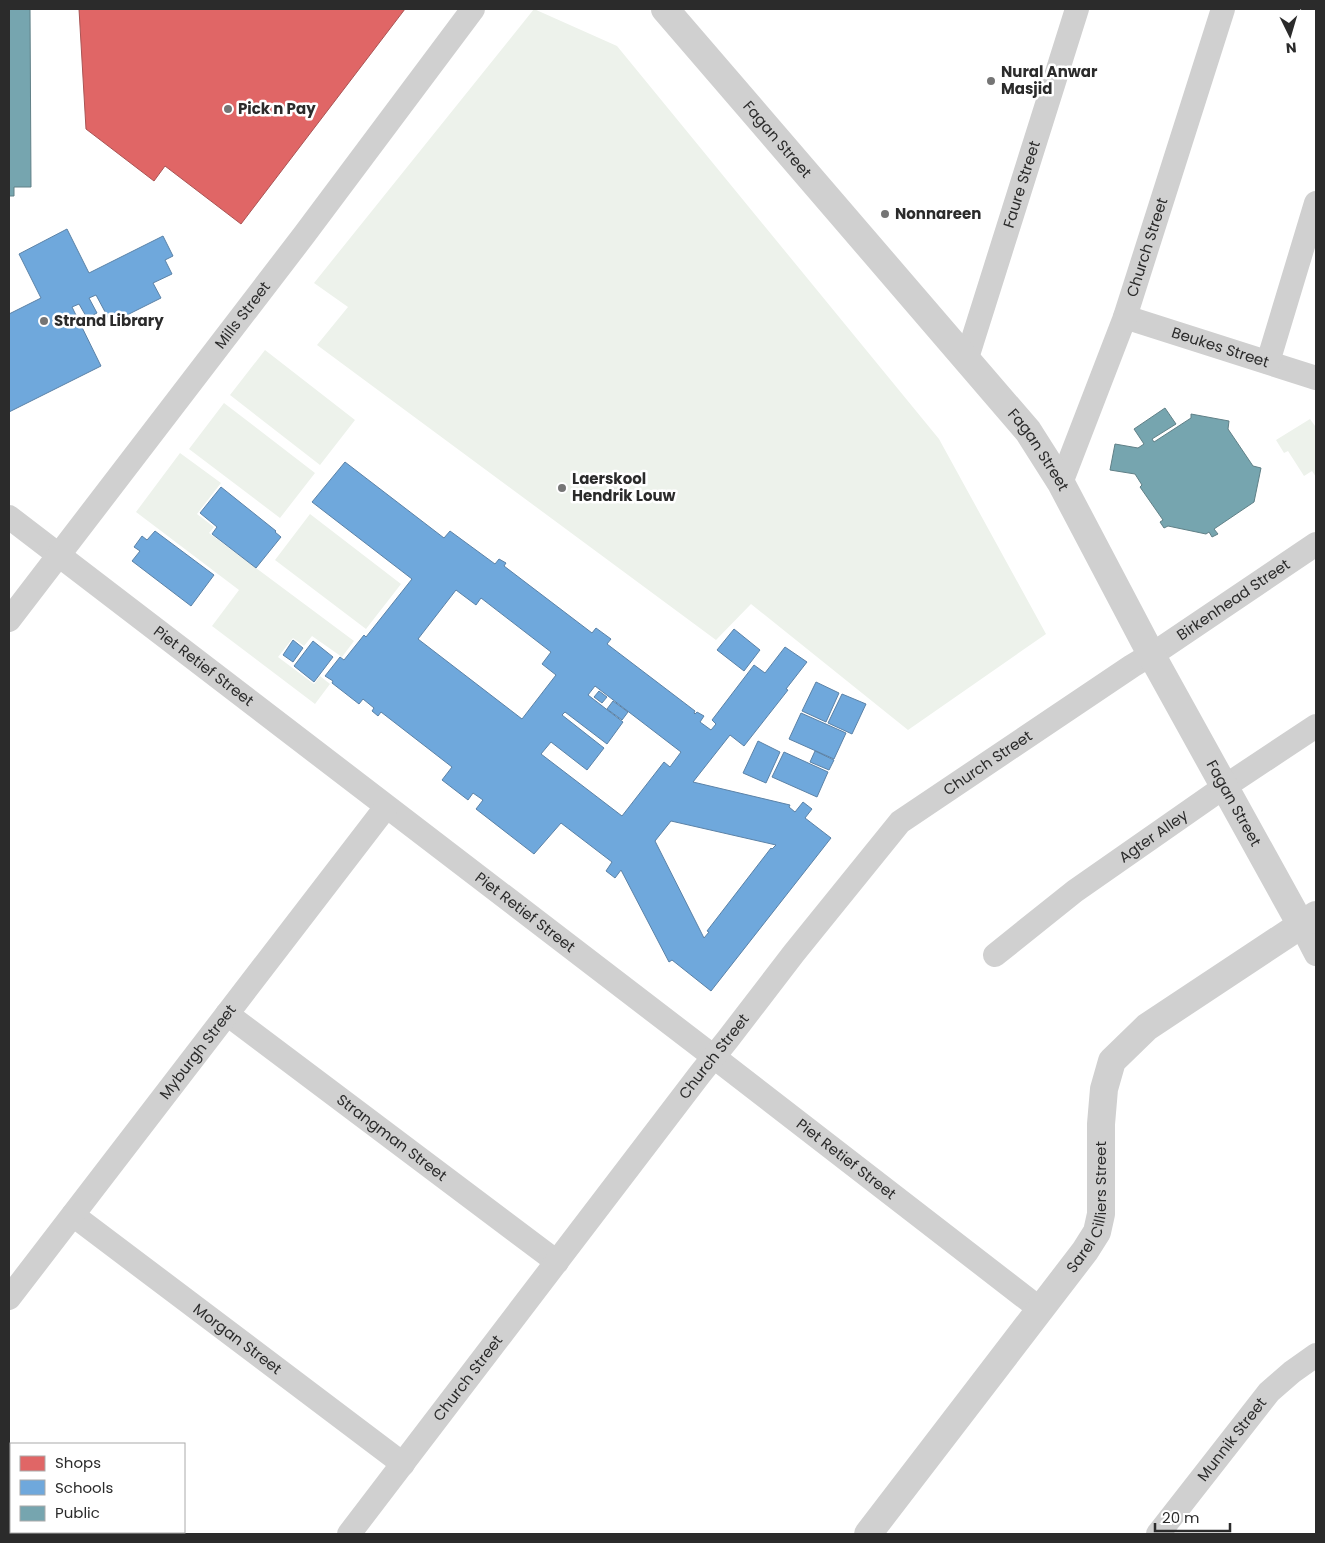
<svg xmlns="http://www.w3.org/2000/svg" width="1325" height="1543" font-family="Poppins,sans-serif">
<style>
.green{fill:#edf2eb}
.shops{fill:#e06666;stroke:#aa5454}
.schools{fill:#6fa8dc;stroke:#5b82a7;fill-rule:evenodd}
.public{fill:#76a5af;stroke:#608087}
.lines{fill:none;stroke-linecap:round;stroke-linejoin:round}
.minor{stroke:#d0d0d0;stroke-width:24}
.tertiary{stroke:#d0d0d0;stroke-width:28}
.poi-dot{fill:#757575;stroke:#fff;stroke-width:2}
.labels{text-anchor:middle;stroke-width:5;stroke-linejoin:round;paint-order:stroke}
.poi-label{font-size:15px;font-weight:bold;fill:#2b2b2b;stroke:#fff;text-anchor:start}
.street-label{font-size:15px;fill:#2b2b2b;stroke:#fff}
</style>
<rect width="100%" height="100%" fill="#fff"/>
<path class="green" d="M 534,9 L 617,46 L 939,439 L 1046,634 L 908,730 L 751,604 L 716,640 L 317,345 L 348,307 L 314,283 Z
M 265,350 L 355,420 L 320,465 L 230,395 Z
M 224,403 L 315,473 L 280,518 L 189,449 Z
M 1310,419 L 1315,426 L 1316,426 L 1316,477 L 1312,471 L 1304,476 L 1288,451 L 1284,453 L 1276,440 Z
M 180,453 L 221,483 L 197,514 L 214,527 L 209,533 L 354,641 L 342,657 L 312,636 L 304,646 L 293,638 L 278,657 L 314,684 L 320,676 L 330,684 L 315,704 L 212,626 L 239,590 L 136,512 Z
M 310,514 L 401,584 L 366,629 L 275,560 Z"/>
<path class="shops" d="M 79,9 L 405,9 L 241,224 L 165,166 L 154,181 L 86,129 Z"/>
<path class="schools" d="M 67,229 L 89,273 L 163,236 L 173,256 L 165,260 L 172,274 L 153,283 L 161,298 L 111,323 L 96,295 L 89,298 L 97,313 L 87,318 L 79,304 L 72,307 L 101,366 L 9,412 L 9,314 L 41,298 L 19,254 Z
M 345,462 L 444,538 L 450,531 L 495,564 L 499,559 L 506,563 L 504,566 L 592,633 L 596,628 L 611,639 L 607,644 L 695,711 L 694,713 L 695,714 L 697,712 L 704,716 L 700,722 L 711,730 L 716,724 L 712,720 L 754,665 L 765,673 L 785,647 L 807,662 L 786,689 L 788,690 L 744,746 L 730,735 L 693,782 L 790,805 L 789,807 L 795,812 L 803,802 L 812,809 L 805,818 L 831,838 L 711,991 L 672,960 L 669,962 L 621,870 L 615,878 L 606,871 L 612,862 L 561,823 L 534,854 L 476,809 L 483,800 L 473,793 L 468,800 L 442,780 L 452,767 L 381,712 L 378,716 L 372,711 L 374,708 L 363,699 L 359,704 L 332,683 L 333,681 L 325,676 L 340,657 L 344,660 L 364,635 L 366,637 L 412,579 L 312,502 ZM 456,590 L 476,605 L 481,598 L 551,652 L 542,664 L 556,675 L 522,719 L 418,639 ZM 595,686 L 681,752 L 670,767 L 664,762 L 622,816 L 541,754 L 551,742 L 587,770 L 604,748 L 562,715 L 565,712 L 607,744 L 623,722 L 588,695 ZM 671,821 L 776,845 L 772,849 L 771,848 L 707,931 L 709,932 L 704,938 L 655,841 Z
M 221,487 L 276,531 L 275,532 L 281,537 L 256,568 L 212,534 L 217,527 L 200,513 Z
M 155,531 L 214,575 L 191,606 L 132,561 L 140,551 L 134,547 L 142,536 L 147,540 Z
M 734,629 L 760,650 L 744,671 L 717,650 Z
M 293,640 L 303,648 L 293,662 L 283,655 Z
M 313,641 L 333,657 L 314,682 L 294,666 Z
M 816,682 L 839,693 L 826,722 L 802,711 Z
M 599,691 L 607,697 L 602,703 L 594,697 Z
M 842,694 L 866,704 L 852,734 L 828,723 Z
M 613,701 L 628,712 L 622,720 L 607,709 Z
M 801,713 L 846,733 L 834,759 L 789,739 Z
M 758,741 L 780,752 L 766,783 L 743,773 Z
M 815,751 L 834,760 L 829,770 L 810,762 Z
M 784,752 L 828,772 L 817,797 L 772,777 Z"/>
<path class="public" d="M 9,9 L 30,9 L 31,187 L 14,187 L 14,196 L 9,196 Z
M 1165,408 L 1176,424 L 1152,439 L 1154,442 L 1191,418 L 1191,414 L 1229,421 L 1228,429 L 1253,466 L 1261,468 L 1254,502 L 1214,529 L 1218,534 L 1212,537 L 1209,532 L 1206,534 L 1168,526 L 1164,528 L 1160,522 L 1163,520 L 1140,487 L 1142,485 L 1135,474 L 1110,470 L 1115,444 L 1138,448 L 1144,444 L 1134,429 Z"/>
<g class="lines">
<g class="minor">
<path id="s1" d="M 1125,317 L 1316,378"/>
<path id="s2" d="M 967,358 L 1077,9"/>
<path d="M 1268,362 L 1316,203"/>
<path id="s3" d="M 1061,483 L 1125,317 L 1223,9"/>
<path id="s4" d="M 9,517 L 714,1057 L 1040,1309"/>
<path id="s5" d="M 9,620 L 304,235 L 473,9"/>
<path d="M 1301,925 L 1316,954"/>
<path id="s6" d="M 995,955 L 1075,891 L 1224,787 L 1316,726"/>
<path id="s7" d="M 227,1014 L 557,1262"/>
<path id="s8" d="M 73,1215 L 403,1464"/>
<path id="s9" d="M 9,1298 L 386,807"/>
<path d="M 9,1486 L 11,1488"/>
<path d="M 71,1532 L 75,1534"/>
<path id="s10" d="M 349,1534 L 700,1074 L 728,1039 L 794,953 L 900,822 L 1132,666 L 1162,648 L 1316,544"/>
<path id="s11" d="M 1158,1534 L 1269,1392 L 1292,1372 L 1316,1355"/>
</g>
<g class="tertiary">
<path id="s12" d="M 665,9 L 1028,431 L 1061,483 L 1151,654 L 1301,925"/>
<path id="s13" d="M 868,1534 L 1085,1251 L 1097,1232 L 1101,1214 L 1101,1124 L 1104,1089 L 1112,1061 L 1147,1027 L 1316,915"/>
</g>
</g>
<g class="poi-dot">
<circle cx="991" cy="81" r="5"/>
<circle cx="228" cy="109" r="5"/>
<circle cx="885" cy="214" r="5"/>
<circle cx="44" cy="321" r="5"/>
<circle cx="562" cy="488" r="5"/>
</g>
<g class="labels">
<g class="poi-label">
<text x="1001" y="77">Nural Anwar<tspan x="1001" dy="17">Masjid</tspan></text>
<text x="238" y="114">Pick n Pay</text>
<text x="895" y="219">Nonnareen</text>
<text x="54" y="326">Strand Library</text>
<text x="572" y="484">Laerskool<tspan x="572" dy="17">Hendrik Louw</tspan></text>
</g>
<g class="street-label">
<text dy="5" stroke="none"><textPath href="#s12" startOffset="172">Fagan Street</textPath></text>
<text dy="5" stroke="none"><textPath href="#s2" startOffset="182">Faure Street</textPath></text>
<text dy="5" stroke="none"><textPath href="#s3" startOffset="251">Church Street</textPath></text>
<text dy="5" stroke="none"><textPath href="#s5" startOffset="384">Mills Street</textPath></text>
<text dy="5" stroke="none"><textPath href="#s1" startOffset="100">Beukes Street</textPath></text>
<text dy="5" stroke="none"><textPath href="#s12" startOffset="578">Fagan Street</textPath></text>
<text dy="5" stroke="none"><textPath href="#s10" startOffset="1301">Birkenhead Street</textPath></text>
<text dy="5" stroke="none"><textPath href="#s4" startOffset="245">Piet Retief Street</textPath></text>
<text dy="5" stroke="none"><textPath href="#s10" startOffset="1006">Church Street</textPath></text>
<text dy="5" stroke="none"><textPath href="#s12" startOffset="982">Fagan Street</textPath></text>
<text dy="5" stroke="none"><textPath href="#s6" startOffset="198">Agter Alley</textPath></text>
<text dy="5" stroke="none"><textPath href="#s4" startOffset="650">Piet Retief Street</textPath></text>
<text dy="5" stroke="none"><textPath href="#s9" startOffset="310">Myburgh Street</textPath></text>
<text dy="5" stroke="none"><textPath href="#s10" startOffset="601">Church Street</textPath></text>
<text dy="5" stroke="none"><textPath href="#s7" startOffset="206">Strangman Street</textPath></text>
<text dy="5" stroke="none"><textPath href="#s4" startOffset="1055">Piet Retief Street</textPath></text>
<text dy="5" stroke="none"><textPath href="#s13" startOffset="401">Sarel Cilliers Street</textPath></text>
<text dy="5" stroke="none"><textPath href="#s8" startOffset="206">Morgan Street</textPath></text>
<text dy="5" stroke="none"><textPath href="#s10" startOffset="196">Church Street</textPath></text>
<text dy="5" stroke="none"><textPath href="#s11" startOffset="120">Munnik Street</textPath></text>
</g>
</g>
<rect width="1325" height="1543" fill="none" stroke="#2b2b2b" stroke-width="20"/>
<rect x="10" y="1443" width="175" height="90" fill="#ffffff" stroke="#aaaaaa"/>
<rect x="20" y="1456" width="25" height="15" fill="#e06666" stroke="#aaaaaa"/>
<text x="55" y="1468" font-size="15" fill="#2b2b2b">Shops</text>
<rect x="20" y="1480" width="25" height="15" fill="#6fa8dc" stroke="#aaaaaa"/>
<text x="55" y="1493" font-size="15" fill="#2b2b2b">Schools</text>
<rect x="20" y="1506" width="25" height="15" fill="#76a5af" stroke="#aaaaaa"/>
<text x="55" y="1518" font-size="15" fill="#2b2b2b">Public</text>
<g transform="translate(1290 35) rotate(175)" stroke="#ffffff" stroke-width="4" paint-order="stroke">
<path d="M0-4L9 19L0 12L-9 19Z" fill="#2b2b2b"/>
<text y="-8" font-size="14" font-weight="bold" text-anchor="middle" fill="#2b2b2b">N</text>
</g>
<path d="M1155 1523v8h75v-8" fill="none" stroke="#2b2b2b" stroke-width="2.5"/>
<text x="1162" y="1523" font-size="15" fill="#2b2b2b" stroke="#ffffff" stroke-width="4" paint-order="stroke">20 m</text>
</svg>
